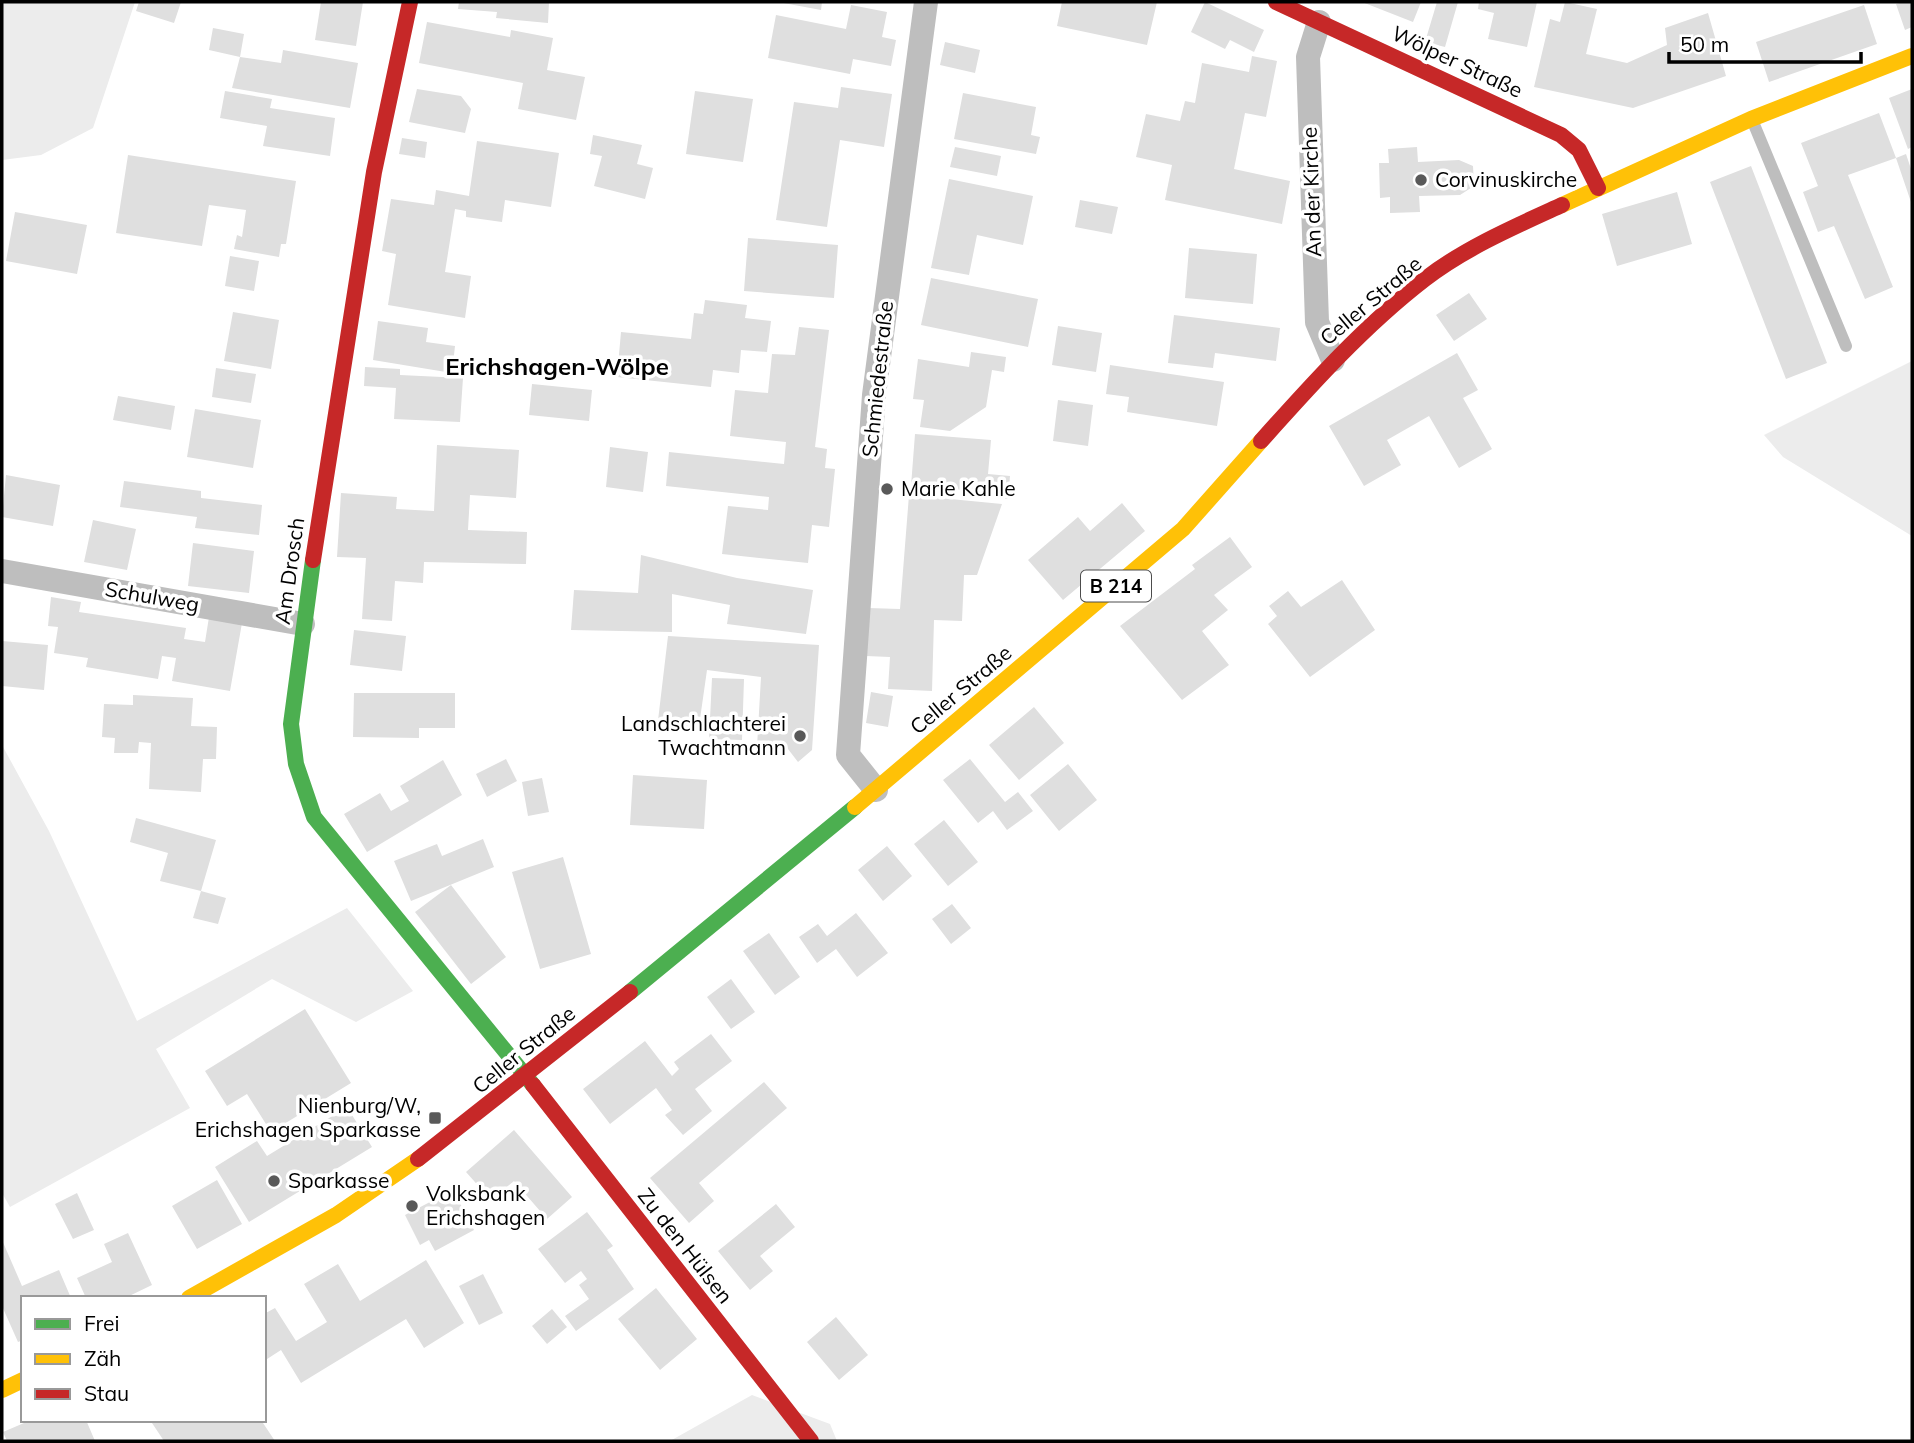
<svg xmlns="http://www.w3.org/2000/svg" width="1914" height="1443" font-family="Mulish,sans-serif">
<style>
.green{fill:#ececec}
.building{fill:#dfdfdf}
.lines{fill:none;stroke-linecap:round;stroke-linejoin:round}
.lane{stroke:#bebebe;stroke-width:12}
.street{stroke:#bebebe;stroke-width:24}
.fast{stroke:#4caf50;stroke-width:16}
.slow{stroke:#ffc107;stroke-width:16}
.jam{stroke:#c62828;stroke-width:16}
.poi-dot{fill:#595959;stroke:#fff;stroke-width:2.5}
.labels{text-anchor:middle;stroke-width:7;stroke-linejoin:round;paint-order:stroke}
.shield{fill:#fff;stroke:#4c4c4c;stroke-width:2}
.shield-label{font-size:19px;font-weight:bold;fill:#000}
.street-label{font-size:21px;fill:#000;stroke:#fff}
.poi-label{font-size:21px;fill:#000;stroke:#fff;text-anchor:start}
.quarter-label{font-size:24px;font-weight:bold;fill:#000;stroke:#fff}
</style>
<rect width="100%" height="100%" fill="#fff"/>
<path class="green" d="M 2,2 L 135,2 L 93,128 L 41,155 L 2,160 Z
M 1912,361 L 1912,536 L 1783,457 L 1764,435 Z
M 2,745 L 49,831 L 137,1021 L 347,908 L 413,991 L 356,1022 L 272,979 L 156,1049 L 190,1108 L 10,1207 L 2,1193 Z
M 752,1395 L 830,1424 L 837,1441 L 670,1441 Z"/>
<path class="building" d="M 139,2 L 181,2 L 174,23 L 136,11 Z
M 321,2 L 363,2 L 356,46 L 315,40 Z
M 459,2 L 549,2 L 548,23 L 496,18 L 497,12 L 458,9 Z
M 778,2 L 822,2 L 821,10 Z
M 1062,2 L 1157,2 L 1147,45 L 1057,26 Z
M 1205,2 L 1264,30 L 1254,52 L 1230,40 L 1225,49 L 1191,32 Z
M 1362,2 L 1421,2 L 1413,22 Z
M 1437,2 L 1458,2 L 1445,47 L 1425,42 Z
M 1479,2 L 1537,2 L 1527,47 L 1488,39 L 1494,13 L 1478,9 Z
M 1565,2 L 1597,9 L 1586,54 L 1627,63 L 1667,45 L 1665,28 L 1708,13 L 1726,76 L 1633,108 L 1534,87 L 1550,19 L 1560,22 Z
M 1903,2 L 1912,2 L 1912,27 L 1905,30 L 1896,4 Z
M 851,5 L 887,12 L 882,37 L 896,40 L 891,66 L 853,59 L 850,74 L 768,58 L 776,15 L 846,29 Z
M 1864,5 L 1877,44 L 1769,82 L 1756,42 Z
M 427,22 L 510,37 L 511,30 L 553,38 L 547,70 L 585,77 L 576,120 L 518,109 L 523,83 L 419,63 Z
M 213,28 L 244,34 L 240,57 L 209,50 Z
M 945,42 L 980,50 L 975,73 L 940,65 Z
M 283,50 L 358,63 L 350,108 L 232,88 L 240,57 L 281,63 Z
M 1252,56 L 1277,61 L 1266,117 L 1245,113 L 1234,169 L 1290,181 L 1282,224 L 1165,200 L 1172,165 L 1136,157 L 1146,114 L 1180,121 L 1185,101 L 1195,103 L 1202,63 L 1249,72 Z
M 841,87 L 892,94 L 884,147 L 840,140 L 827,227 L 776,220 L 794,102 L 838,108 Z
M 417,89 L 461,96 L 471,109 L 465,133 L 409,122 Z
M 1912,89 L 1912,147 L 1908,149 L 1889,98 Z
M 225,91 L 272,99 L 270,108 L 335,118 L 330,156 L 263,146 L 267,126 L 220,118 Z
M 695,91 L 753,99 L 743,162 L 686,154 Z
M 963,93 L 1036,107 L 1031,135 L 1040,137 L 1036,154 L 954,139 Z
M 1879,113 L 1896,158 L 1848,175 L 1893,287 L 1865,299 L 1834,226 L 1818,232 L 1803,192 L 1818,186 L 1801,143 Z
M 593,135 L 642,145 L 637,164 L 653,168 L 645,199 L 594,186 L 602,156 L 590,154 Z
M 402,138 L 427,142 L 425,158 L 399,154 Z
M 477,141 L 559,153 L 551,207 L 505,200 L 502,222 L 466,217 L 466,211 L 455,209 L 445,272 L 471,276 L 465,318 L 388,305 L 396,254 L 382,251 L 391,199 L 434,205 L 436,190 L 469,196 Z
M 955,147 L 1001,156 L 997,176 L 950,167 Z
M 1417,147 L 1418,162 L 1459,160 L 1473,166 L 1474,186 L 1460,195 L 1419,196 L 1420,212 L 1390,213 L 1390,197 L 1380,198 L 1379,163 L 1389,163 L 1388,149 Z
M 1906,154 L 1912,172 L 1912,205 L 1896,158 Z
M 128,155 L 296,181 L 286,244 L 281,244 L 279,257 L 234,249 L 237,235 L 242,237 L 246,210 L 209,205 L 202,246 L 116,233 Z
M 1751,166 L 1827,363 L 1786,379 L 1710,182 Z
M 949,179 L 1033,196 L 1023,245 L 977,235 L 969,275 L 931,268 Z
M 1677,192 L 1692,244 L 1617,266 L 1602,214 Z
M 1080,200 L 1118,207 L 1112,234 L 1075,227 Z
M 15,212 L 87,225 L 77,274 L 6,261 Z
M 748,238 L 838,245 L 834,298 L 744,291 Z
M 1189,248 L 1257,254 L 1253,304 L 1185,298 Z
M 230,256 L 259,261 L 254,291 L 225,286 Z
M 931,278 L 1038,299 L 1028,347 L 921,325 Z
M 1469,293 L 1487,319 L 1454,341 L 1436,315 Z
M 705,300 L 747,305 L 745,318 L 771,321 L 767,352 L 741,350 L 739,373 L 713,370 L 711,387 L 617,377 L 621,332 L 691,339 L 694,313 L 703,314 Z
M 233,312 L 279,320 L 271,369 L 224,361 Z
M 1174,315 L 1280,328 L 1276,361 L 1215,353 L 1213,368 L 1168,363 Z
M 378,321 L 428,328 L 426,342 L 455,346 L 452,373 L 373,360 Z
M 1058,326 L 1102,333 L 1096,372 L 1052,365 Z
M 799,327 L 829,330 L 815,447 L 827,449 L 825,468 L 835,469 L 829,527 L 812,525 L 808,563 L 722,554 L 728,506 L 768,510 L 769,497 L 666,486 L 669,452 L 784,464 L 786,442 L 730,436 L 735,390 L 768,393 L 772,354 L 795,355 Z
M 971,352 L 1006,357 L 1004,372 L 992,370 L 986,407 L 950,431 L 920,427 L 924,400 L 913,399 L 918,359 L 969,367 Z
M 1457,353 L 1478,390 L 1463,398 L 1492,449 L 1459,468 L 1429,416 L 1387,440 L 1401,465 L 1364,486 L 1329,426 Z
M 1110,365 L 1224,382 L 1217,426 L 1127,412 L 1129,397 L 1106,394 Z
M 365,367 L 400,369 L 400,375 L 463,378 L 460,422 L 394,419 L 396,388 L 364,386 Z
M 216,368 L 256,374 L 251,403 L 212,397 Z
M 532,384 L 592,390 L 589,421 L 529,415 Z
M 118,396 L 175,406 L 171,430 L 113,420 Z
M 1058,400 L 1093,405 L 1088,446 L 1053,441 Z
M 195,409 L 261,420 L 253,468 L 187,457 Z
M 915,434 L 991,440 L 988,474 L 1010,476 L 1008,499 L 978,497 L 979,491 L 911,486 Z
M 437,445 L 519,450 L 516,498 L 470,495 L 468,530 L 527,532 L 526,564 L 424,562 L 423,583 L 395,581 L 392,621 L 362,619 L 366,558 L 337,557 L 341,493 L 397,497 L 396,509 L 434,511 Z
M 610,447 L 648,452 L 643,492 L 606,487 Z
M 6,475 L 60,485 L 53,526 L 2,517 Z
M 124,481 L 201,491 L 201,498 L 262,505 L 259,535 L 195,528 L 197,517 L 120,507 Z
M 909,495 L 1002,504 L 977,575 L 964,575 L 962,621 L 934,620 L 932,691 L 888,689 L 890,657 L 866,656 L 868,608 L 900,609 Z
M 1122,503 L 1145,531 L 1063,600 L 1028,560 L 1078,517 L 1090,531 Z
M 93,520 L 136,529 L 127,570 L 84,562 Z
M 1230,537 L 1252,567 L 1214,595 L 1228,610 L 1202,631 L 1229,665 L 1182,700 L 1120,626 L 1195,569 L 1192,565 Z
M 193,543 L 254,551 L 249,593 L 188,586 Z
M 641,555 L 737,578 L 813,590 L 806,634 L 727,624 L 730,605 L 672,594 L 672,632 L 571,630 L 574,590 L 638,593 Z
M 1342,580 L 1375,630 L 1310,677 L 1268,624 L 1277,616 L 1269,606 L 1288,591 L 1301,607 Z
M 51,597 L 81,602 L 79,612 L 186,628 L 184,639 L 205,642 L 209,617 L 242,623 L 230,691 L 172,681 L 176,658 L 162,656 L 158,679 L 86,667 L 88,658 L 54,653 L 58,627 L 48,626 Z
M 354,630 L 406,636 L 402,671 L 350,665 Z
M 668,636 L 819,645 L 812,750 L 798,762 L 788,749 L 757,747 L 761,677 L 707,670 L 698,733 L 657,729 Z
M 2,641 L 48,645 L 44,690 L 2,686 Z
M 712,678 L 744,679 L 742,740 L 709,739 Z
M 871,692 L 893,696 L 888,727 L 866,723 Z
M 354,693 L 455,693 L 455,728 L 419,728 L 419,738 L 353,737 Z
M 133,695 L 193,698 L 191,726 L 217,727 L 216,759 L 203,759 L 201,792 L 149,789 L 151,743 L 139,742 L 138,753 L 114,753 L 115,738 L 102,737 L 104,704 L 133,705 Z
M 1034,707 L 1064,743 L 1019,780 L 989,745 Z
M 506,759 L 517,781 L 487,797 L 476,774 Z
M 970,759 L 1005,802 L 1018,792 L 1033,811 L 1007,830 L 993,811 L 978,823 L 943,780 Z
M 443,760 L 462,795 L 367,852 L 344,814 L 380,793 L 391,811 L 409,801 L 400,786 Z
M 1068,764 L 1097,800 L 1059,831 L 1030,795 Z
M 633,775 L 707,780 L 704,829 L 630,825 Z
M 542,778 L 549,812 L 528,816 L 522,782 Z
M 136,818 L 216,840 L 201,891 L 160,881 L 168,853 L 130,842 Z
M 944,820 L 978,862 L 948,886 L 914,844 Z
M 483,839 L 494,867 L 411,901 L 394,861 L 437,844 L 442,856 Z
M 887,846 L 912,876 L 883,901 L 858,870 Z
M 563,857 L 591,954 L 540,969 L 512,872 Z
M 451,885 L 506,957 L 471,984 L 415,912 Z
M 201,891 L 226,898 L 218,924 L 193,918 Z
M 952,904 L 971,928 L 951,944 L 932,919 Z
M 856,913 L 888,953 L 857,977 L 836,949 L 817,963 L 799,937 L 818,924 L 827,936 Z
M 769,933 L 800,977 L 775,995 L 743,951 Z
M 731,979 L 755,1012 L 731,1029 L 707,997 Z
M 305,1009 L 351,1083 L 271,1132 L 247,1094 L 227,1106 L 205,1071 Z
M 711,1034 L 732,1061 L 695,1089 L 712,1111 L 683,1135 L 665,1115 L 672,1110 L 656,1088 L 610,1124 L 583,1089 L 645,1041 L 672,1076 L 679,1069 L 674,1062 Z
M 764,1082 L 787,1108 L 699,1183 L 714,1201 L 689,1223 L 650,1178 Z
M 347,1107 L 372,1147 L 249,1222 L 215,1167 L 257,1141 L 267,1156 Z
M 514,1130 L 572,1197 L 547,1219 L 514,1181 L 491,1200 L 466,1172 Z
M 217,1180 L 242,1224 L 197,1249 L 172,1206 Z
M 453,1190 L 474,1230 L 435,1251 L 429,1240 L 420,1245 L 405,1215 Z
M 77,1193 L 94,1230 L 73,1239 L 55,1204 Z
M 776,1204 L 795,1227 L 760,1256 L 773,1271 L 750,1290 L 718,1251 Z
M 587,1212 L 613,1246 L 607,1250 L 634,1289 L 576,1331 L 565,1316 L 589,1299 L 579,1285 L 587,1279 L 581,1271 L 565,1283 L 538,1249 Z
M 128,1233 L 152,1285 L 125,1298 L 86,1298 L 77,1278 L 112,1262 L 104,1244 Z
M 2,1240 L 22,1286 L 59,1270 L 71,1298 L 23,1298 L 23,1340 L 18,1342 L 2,1306 Z
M 426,1260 L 464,1323 L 424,1348 L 406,1319 L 301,1383 L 281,1350 L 264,1361 L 264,1314 L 275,1308 L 296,1341 L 327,1322 L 304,1284 L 338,1264 L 360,1301 Z
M 483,1274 L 503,1313 L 479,1325 L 459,1286 Z
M 656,1288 L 697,1339 L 660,1370 L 618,1319 Z
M 552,1309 L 567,1327 L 547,1344 L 532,1326 Z
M 836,1317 L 868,1355 L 839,1380 L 807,1342 Z
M 31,1420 L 86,1420 L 95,1441 L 7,1441 L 3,1432 Z
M 150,1420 L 261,1420 L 275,1441 L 164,1441 Z"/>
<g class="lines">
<path class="lane" d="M 1753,122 L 1846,346"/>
<path class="street" d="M 1319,22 L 1308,57 L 1317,322 L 1333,360
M 2,571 L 303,624
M 876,790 L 848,755 L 874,395 L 926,2"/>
<path class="fast" d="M 313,560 L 291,724 L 296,764 L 314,817 L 533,1085
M 630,992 L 855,807"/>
<path class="slow" d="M 1562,205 L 1751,119 L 1912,56
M 855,807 L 1183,529 L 1261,441
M 189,1298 L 336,1215 L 418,1159
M 2,1390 L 23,1380"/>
<path class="jam" d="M 1276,2 L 1561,135 L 1579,150 L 1598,188
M 1261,441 C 1312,384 1364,326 1425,279 C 1465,248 1516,226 1562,205
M 313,560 L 374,172 L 410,2
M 533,1085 L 811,1441
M 418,1159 L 630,992"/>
</g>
<g class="poi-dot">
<circle cx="1421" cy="180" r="7"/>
<circle cx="887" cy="489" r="7"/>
<circle cx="800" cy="736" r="7"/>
<rect x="428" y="1111" width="14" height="14" rx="3.5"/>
<circle cx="274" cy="1181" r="7"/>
<circle cx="412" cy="1206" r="7"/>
</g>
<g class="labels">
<rect class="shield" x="1081" y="570.5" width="70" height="31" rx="5"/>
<g class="shield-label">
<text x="1116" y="593">B 214</text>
</g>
<g class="street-label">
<text transform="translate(1457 62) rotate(25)" y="7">Wölper Straße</text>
<text transform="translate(1312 192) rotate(-92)" y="7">An der Kirche</text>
<text transform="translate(1371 301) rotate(-40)" y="7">Celler Straße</text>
<text transform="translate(878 379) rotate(-84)" y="7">Schmiedestraße</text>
<text transform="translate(290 571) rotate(-82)" y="7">Am Drosch</text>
<text transform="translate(152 597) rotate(10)" y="7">Schulweg</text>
<text transform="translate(961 690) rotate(-40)" y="7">Celler Straße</text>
<text transform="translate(524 1050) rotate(-39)" y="7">Celler Straße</text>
<text transform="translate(685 1246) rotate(52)" y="7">Zu den Hülsen</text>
</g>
<g class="poi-label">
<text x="1435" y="187">Corvinuskirche</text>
<text x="901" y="496">Marie Kahle</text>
<text x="786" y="731" text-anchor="end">Landschlachterei<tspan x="786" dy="24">Twachtmann</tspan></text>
<text x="421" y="1113" text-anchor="end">Nienburg/W,<tspan x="421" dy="24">Erichshagen Sparkasse</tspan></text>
<text x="288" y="1188">Sparkasse</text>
<text x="426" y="1201">Volksbank<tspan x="426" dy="24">Erichshagen</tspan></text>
</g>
<g class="quarter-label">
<text x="557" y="375">Erichshagen-Wölpe</text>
</g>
</g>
<rect width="1914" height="1443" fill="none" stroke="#000000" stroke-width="7"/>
<rect x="21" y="1296" width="245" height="126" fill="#ffffff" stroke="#999999" stroke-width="2"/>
<rect x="35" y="1319" width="35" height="10" fill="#4caf50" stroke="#999999" stroke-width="2"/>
<text x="84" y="1331" font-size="21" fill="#000000">Frei</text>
<rect x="35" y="1354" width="35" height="10" fill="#ffc107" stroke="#999999" stroke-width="2"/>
<text x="84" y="1366" font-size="21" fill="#000000">Zäh</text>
<rect x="35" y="1389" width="35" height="10" fill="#c62828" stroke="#999999" stroke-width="2"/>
<text x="84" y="1401" font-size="21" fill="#000000">Stau</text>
<path d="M1669 52v10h192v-10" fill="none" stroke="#000000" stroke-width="3.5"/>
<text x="1680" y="52" font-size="21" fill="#000000" stroke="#ffffff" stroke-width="5" paint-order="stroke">50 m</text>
</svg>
